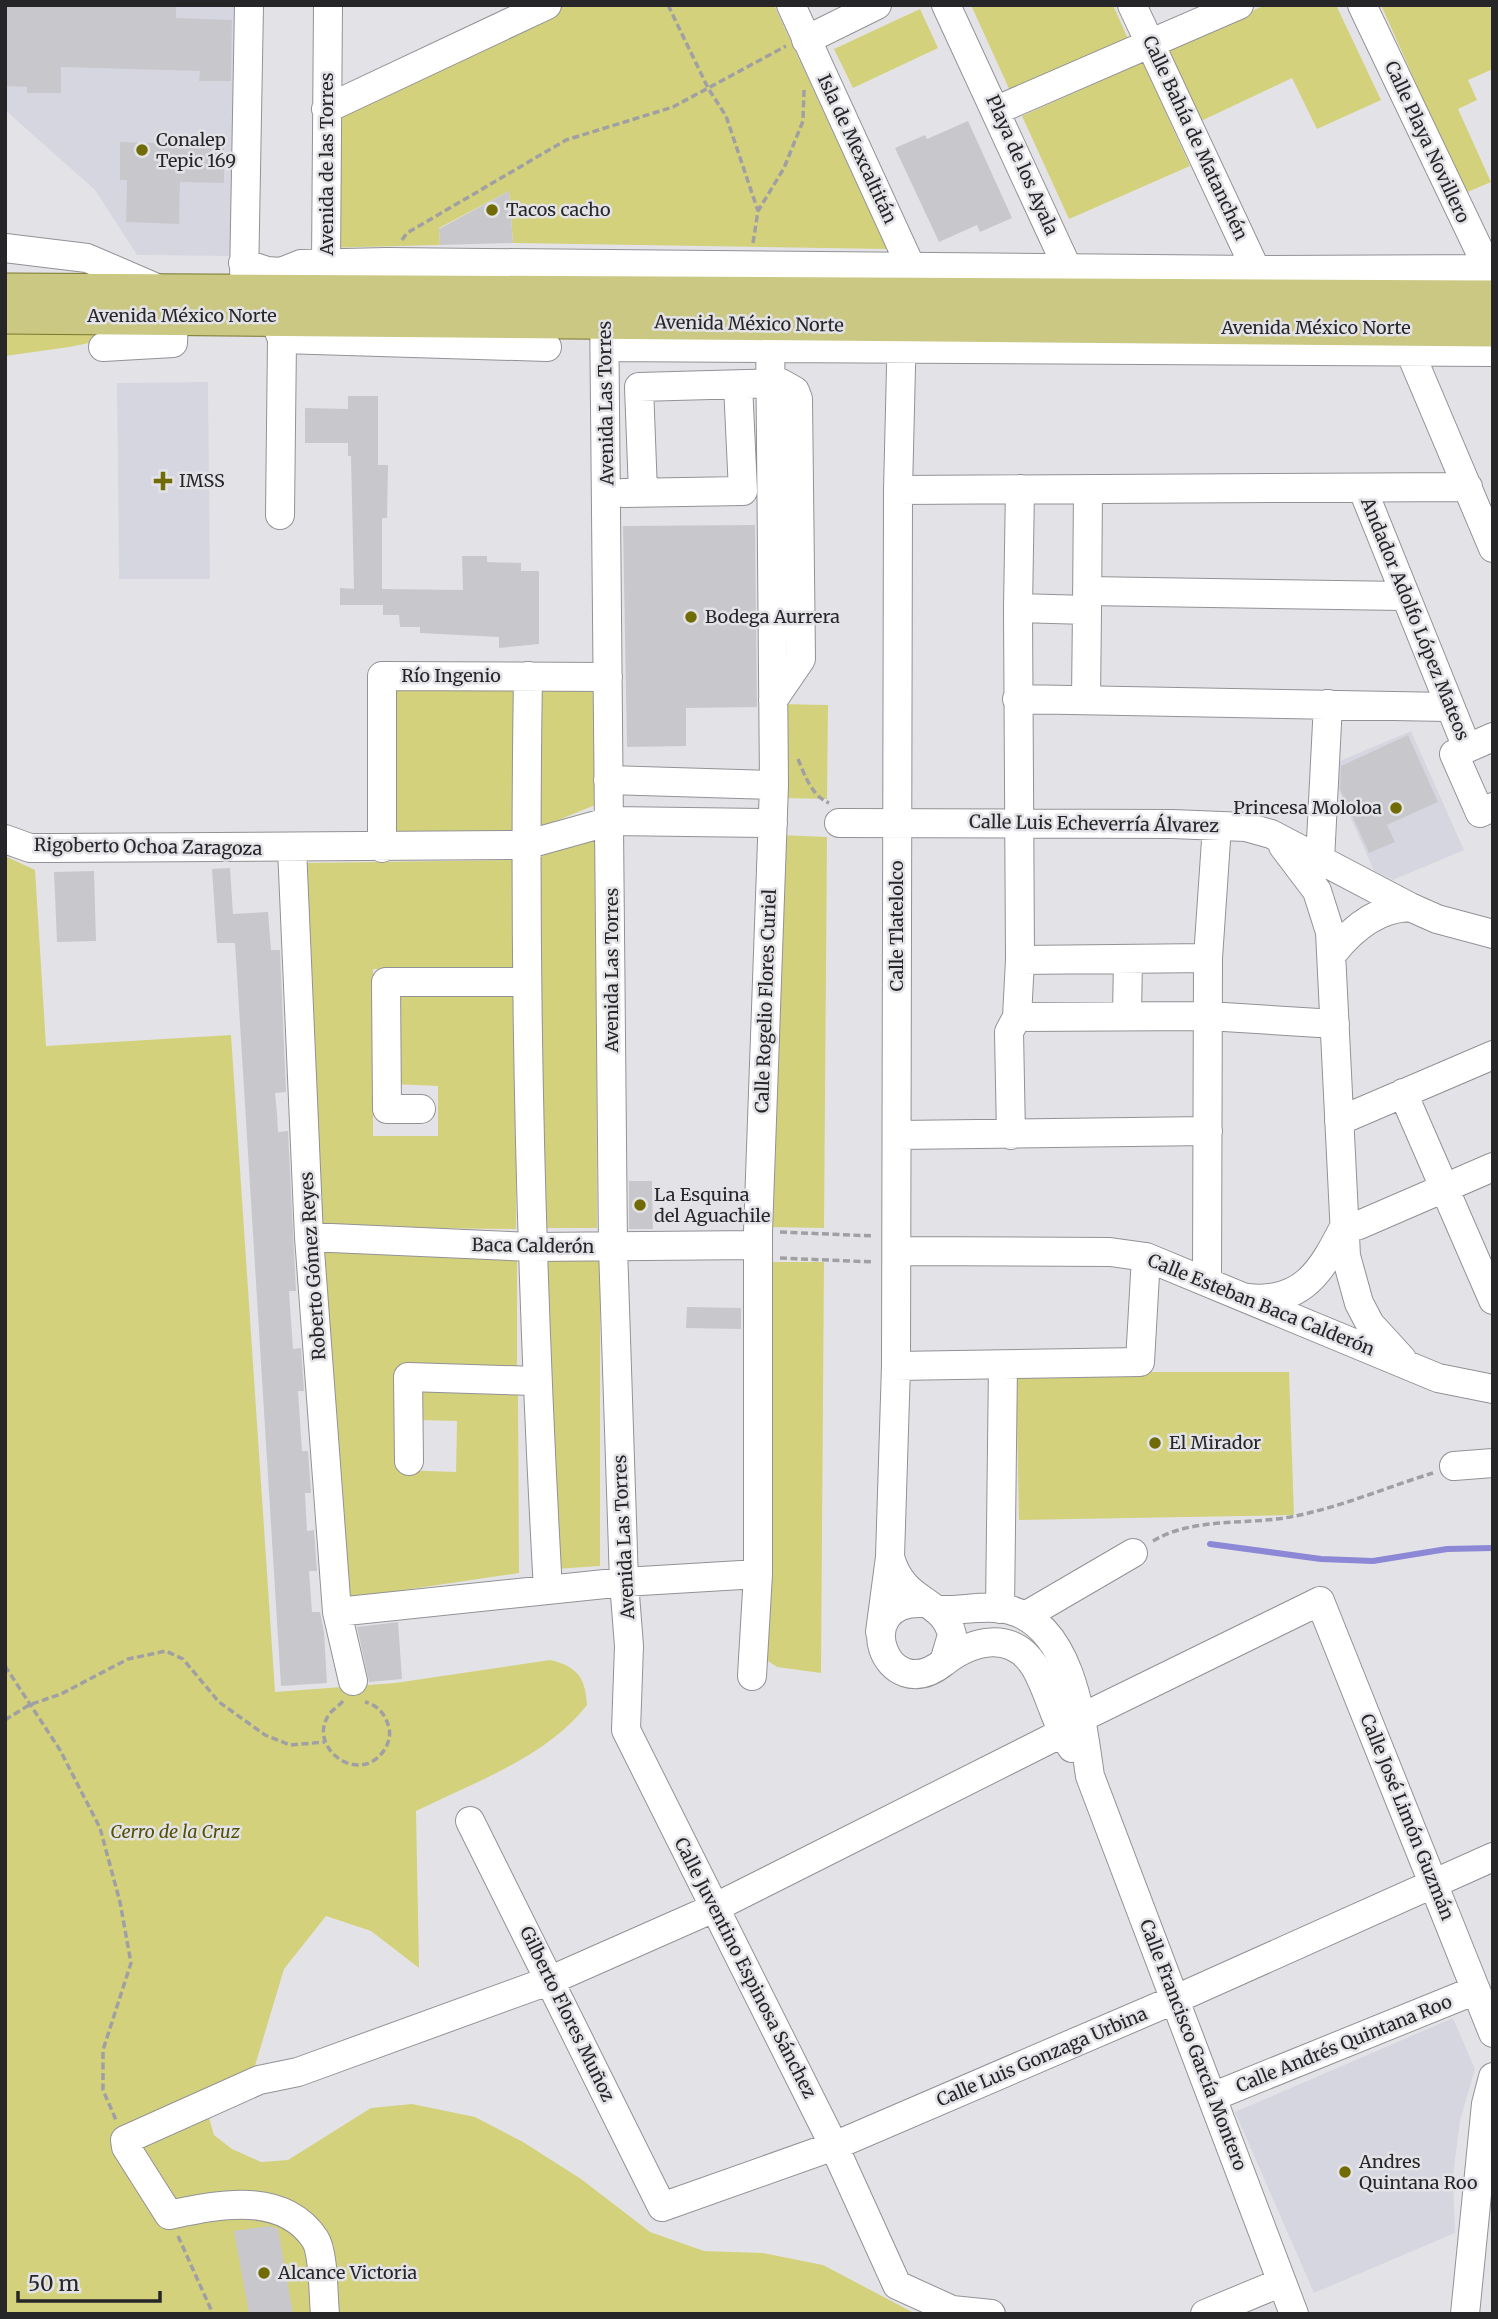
<svg xmlns="http://www.w3.org/2000/svg" width="1498" height="2319" font-family="Merriweather,serif">
<style>
.built{fill:#d6d6e1}
.green{fill:#d4d17c}
.lines{fill:none;stroke-linecap:round;stroke-linejoin:round}
.stream{stroke:#8c88d6;stroke-width:6}
.building{fill:#c8c8cc}
.minor-casing{stroke:#929296;stroke-width:30}
.major-casing{stroke:#7b772e;stroke-width:37}
.path{stroke:#a0a0a4;stroke-width:3.5;stroke-dasharray:7 3.5;stroke-linecap:butt}
.minor{stroke:#fff;stroke-width:28}
.major{stroke:#cbc883;stroke-width:35}
.poi-dot{fill:#706b05;stroke:#e3e3e7;stroke-width:2.5}
.labels{text-anchor:middle;stroke-width:5;stroke-linejoin:round;paint-order:stroke}
.street-label{font-size:18px;fill:#262628;stroke:#e3e3e7}
.poi-label{font-size:18px;fill:#262628;stroke:#e3e3e7;text-anchor:start}
.park-label{font-size:18px;font-style:italic;fill:#534f04;stroke:#e3e3e7}
</style>
<rect width="100%" height="100%" fill="#e3e3e7"/>
<path class="built" d="M 5,5 L 236,5 L 232,256 L 137,255 L 95,190 L 5,110 Z
M 208,382 L 210,579 L 119,579 L 117,383 Z
M 1411,731 L 1464,850 L 1393,880 L 1374,871 L 1328,766 Z
M 1453,2018 L 1475,2069 L 1460,2121 L 1453,2176 L 1455,2233 L 1314,2293 L 1235,2112 Z"/>
<path class="green" d="M 566,5 L 774,5 L 887,249 L 513,243 L 509,191 L 439,228 L 440,245 L 318,248 L 321,115 Z
M 971,5 L 1113,5 L 1129,41 L 1011,93 Z
M 1265,5 L 1336,5 L 1381,100 L 1317,129 L 1292,78 L 1201,121 L 1168,50 Z
M 1381,5 L 1489,5 L 1493,13 L 1493,69 L 1468,80 L 1477,100 L 1458,109 L 1491,182 L 1465,193 Z
M 920,9 L 938,48 L 853,88 L 834,49 Z
M 1143,62 L 1190,166 L 1069,219 L 1022,116 Z
M 5,329 L 159,329 L 69,347 L 5,356 Z
M 395,687 L 518,687 L 514,832 L 396,838 Z
M 541,687 L 597,688 L 595,805 L 534,830 Z
M 781,704 L 828,705 L 827,799 L 780,798 Z
M 596,833 L 597,1228 L 539,1228 L 537,854 Z
M 779,835 L 827,837 L 824,1228 L 771,1227 Z
M 5,856 L 35,870 L 46,1046 L 231,1035 L 275,1692 L 395,1683 L 550,1660 C 578,1667 585,1677 587,1705 C 547,1757 473,1783 416,1811 L 419,1968 L 371,1931 L 326,1916 L 284,1969 L 254,2069 L 202,2094 L 214,2135 L 232,2149 L 261,2162 L 288,2160 L 371,2108 L 412,2104 L 475,2117 L 523,2142 L 581,2179 L 650,2232 L 704,2251 L 763,2253 L 823,2265 L 916,2314 L 5,2314 Z
M 513,860 L 514,969 L 373,969 L 373,1136 L 438,1136 L 438,1086 L 392,1084 L 394,991 L 516,993 L 516,1229 L 318,1227 L 305,863 Z
M 320,1250 L 517,1254 L 517,1367 L 398,1367 L 398,1470 L 456,1472 L 457,1421 L 418,1420 L 417,1387 L 518,1388 L 519,1573 L 343,1599 Z
M 539,1255 L 600,1257 L 600,1566 L 541,1570 Z
M 766,1262 L 824,1262 L 821,1673 L 777,1667 L 765,1659 Z
M 1016,1372 L 1289,1372 L 1294,1515 L 1019,1520 Z"/>
<g class="lines">
<path class="stream" d="M 1210,1544 L 1321,1559 L 1373,1561 L 1447,1549 L 1493,1548"/>
</g>
<path class="building" d="M 5,5 L 176,5 L 176,18 L 232,20 L 231,81 L 199,81 L 200,71 L 61,67 L 61,93 L 27,93 L 27,87 L 5,86 Z
M 968,121 L 1012,218 L 980,232 L 977,225 L 939,242 L 895,148 L 925,135 L 927,139 Z
M 120,142 L 224,145 L 224,183 L 180,182 L 179,224 L 126,222 L 127,180 L 120,180 Z
M 509,191 L 513,243 L 440,245 L 439,229 Z
M 348,396 L 378,396 L 378,465 L 388,465 L 387,518 L 382,518 L 382,589 L 463,590 L 462,556 L 487,556 L 487,562 L 521,563 L 521,571 L 539,571 L 539,644 L 499,648 L 499,637 L 420,633 L 420,627 L 400,627 L 399,615 L 383,615 L 383,605 L 340,605 L 340,588 L 354,589 L 351,456 L 348,456 L 348,443 L 305,443 L 305,408 L 348,409 Z
M 755,525 L 757,707 L 686,708 L 686,746 L 627,747 L 623,526 Z
M 1408,735 L 1438,802 L 1387,825 L 1395,842 L 1369,853 L 1340,789 L 1341,766 Z
M 230,868 L 233,914 L 268,912 L 271,950 L 280,950 L 286,1092 L 275,1093 L 277,1113 L 278,1132 L 288,1131 L 296,1291 L 289,1291 L 293,1349 L 301,1348 L 304,1391 L 298,1391 L 302,1451 L 308,1451 L 311,1493 L 305,1493 L 307,1531 L 314,1530 L 317,1571 L 309,1571 L 312,1612 L 320,1612 L 324,1632 L 327,1683 L 281,1686 L 235,943 L 217,943 L 212,869 Z
M 94,871 L 96,941 L 57,942 L 54,872 Z
M 629,1181 L 652,1181 L 653,1229 L 629,1229 Z
M 687,1307 L 741,1308 L 741,1329 L 686,1328 Z
M 398,1622 L 402,1679 L 369,1682 L 357,1627 Z
M 269,2226 L 278,2229 L 293,2314 L 249,2314 L 234,2231 Z"/>
<g class="lines">
<defs>
<path id="minor" d="M 791,5 L 911,267 L 902,327 L 898,490 L 896,1366 L 890,1557 L 880,1632
M 946,5 L 1074,282
M 1132,5 L 1263,285
M 1362,5 L 1493,279
M 806,40 L 877,5
M 326,109 L 547,5
M 997,110 L 1239,5
M 5,248 L 87,258 L 159,289
M 243,263 L 267,271 L 281,272 L 301,264 L 387,262 L 1257,270 L 1493,269
M 315,280 L 326,265 L 328,5
M 244,281 L 249,5
M 604,301 L 613,1247 L 624,1582 L 629,1646 L 626,1730 L 834,2146 L 897,2285 L 952,2310 L 991,2314
M 275,322 L 282,339 L 280,515
M 282,339 L 547,347
M 103,347 L 173,343 L 174,316
M 605,347 L 1493,352
M 1410,352 L 1493,548
M 1020,489 L 1018,608 L 1087,610 L 1088,489
M 898,490 L 1468,487
M 1363,490 L 1467,748
M 643,492 L 639,387 L 781,383 L 795,391 L 798,399 L 801,659 L 773,700
M 624,493 L 743,491 L 738,385
M 1087,591 L 1404,596
M 528,676 C 523,981 531,1285 548,1590
M 1017,699 L 1448,707
M 1086,700 L 1087,610
M 1493,737 L 1454,754 L 1480,813 L 1493,807
M 608,780 L 774,785
M 839,823 L 1172,824 L 1246,827 L 1271,834 L 1410,907 L 1437,919 L 1493,934
M 5,839 L 30,848 L 53,848 L 525,845 L 611,821 L 773,823
M 1283,846 L 1317,891 L 1330,932 L 1346,1256 L 1359,1303 L 1370,1324 L 1402,1359
M 292,848 L 309,1237 L 337,1612 L 353,1681
M 382,848 L 382,676 L 608,677
M 1320,860 L 1328,704
M 1333,953 C 1352,929 1378,908 1410,907
M 1020,960 L 1208,958
M 1127,1016 L 1128,959
M 1017,1017 L 1208,1016 L 1335,1024
M 1403,1093 L 1493,1300
M 421,1109 L 387,1109 L 386,982 L 525,982
M 1339,1121 L 1493,1055
M 898,1135 L 1208,1131
M 1011,1135 L 1009,1032 L 1017,1017 L 1020,960 L 1018,608
M 1344,1227 L 1359,1225 L 1493,1167
M 309,1237 L 532,1247 L 757,1245
M 898,1251 L 1110,1252 L 1146,1257 L 1438,1378 L 1493,1389
M 1207,1281 L 1208,958 L 1217,826
M 1248,1298 C 1303,1304 1322,1270 1344,1227
M 896,1366 L 1140,1362 L 1146,1257
M 409,1461 L 408,1377 L 536,1381
M 1454,1466 L 1493,1463
M 890,1557 C 903,1605 944,1598 952,1635 L 944,1662 C 885,1710 848,1599 923,1603
M 1000,1609 L 1003,1365
M 940,1610 C 962,1611 989,1604 1010,1610 C 1073,1627 1082,1722 1090,1776 L 1294,2314
M 337,1612 L 624,1582 L 758,1574
M 1025,1616 L 1133,1553
M 944,1662 C 973,1640 1012,1630 1035,1667 C 1050,1693 1055,1723 1072,1748
M 752,1676 L 758,1574 L 758,1232 L 774,785 L 770,325
M 470,1821 L 662,2207 L 834,2146 L 1176,1999 L 1493,1857
M 1212,2097 L 1476,1990
M 325,2314 C 323,2295 324,2253 315,2239 C 282,2190 217,2205 169,2215 L 126,2147 L 125,2140 L 259,2080 L 298,2072 L 551,1980 L 714,1908 L 1062,1733 L 1081,1718 L 1320,1601 L 1493,2033
M 1205,2314 L 1282,2282
M 1465,2314 L 1486,2104 L 1493,2077"/>
<path id="major" d="M 5,291 L 1493,298
M 5,316 C 501,317 997,328 1493,329"/>
</defs>
<use href="#minor" class="minor-casing"/>
<use href="#major" class="major-casing"/>
<path class="path" d="M 668,5 L 708,88 L 726,116 L 758,211
M 402,240 L 407,233 L 566,140 L 673,107 L 786,46
M 753,243 L 758,211 L 784,168 L 803,121 L 804,90
M 798,759 C 805,776 812,796 829,803
M 780,1232 L 874,1236
M 780,1258 L 874,1262
M 1153,1541 C 1195,1516 1248,1526 1295,1516 C 1341,1507 1387,1487 1433,1473
M 5,1666 L 60,1750 L 100,1828 L 120,1902 L 131,1963 L 103,2050 L 103,2090 L 116,2120
M 343,1701 C 340,1705 335,1708 331,1712 C 304,1744 356,1786 382,1753 C 388,1746 391,1736 389,1728 C 386,1715 378,1705 365,1702
M 5,1720 L 29,1705 L 61,1694 L 128,1659 L 166,1651 L 183,1659 L 219,1702 L 265,1735 L 290,1745 L 325,1742
M 178,2236 L 213,2314"/>
<use href="#minor" class="minor"/>
<use href="#major" class="major"/>
</g>
<g class="poi-dot">
<circle cx="142" cy="150" r="7"/>
<circle cx="492" cy="210" r="7"/>
<path d="M159.5 470.5h7v7h7v7h-7v7h-7v-7h-7v-7h7z"/>
<circle cx="691" cy="617" r="7"/>
<circle cx="1396" cy="808" r="7"/>
<circle cx="640" cy="1205" r="7"/>
<circle cx="1155" cy="1443" r="7"/>
<circle cx="1345" cy="2172" r="7"/>
<circle cx="264" cy="2273" r="7"/>
</g>
<g class="labels">
<g class="street-label">
<text transform="translate(1195 138) rotate(65)" y="6">Calle Bahía de Matanchén</text>
<text transform="translate(1427 142) rotate(65)" y="6">Calle Playa Novillero</text>
<text transform="translate(857 149) rotate(65)" y="6">Isla de Mexcaltitán</text>
<text transform="translate(327 164) rotate(-90)" y="6">Avenida de las Torres</text>
<text transform="translate(1022 165) rotate(66)" y="6">Playa de los Ayala</text>
<text x="182" y="322">Avenida México Norte</text>
<text transform="translate(749 324) rotate(1)" y="6">Avenida México Norte</text>
<text x="1316" y="334">Avenida México Norte</text>
<text transform="translate(606 403) rotate(-91)" y="6">Avenida Las Torres</text>
<text transform="translate(1415 619) rotate(68)" y="6">Andador Adolfo López Mateos</text>
<text x="451" y="682">Río Ingenio</text>
<text transform="translate(1094 824) rotate(1)" y="6">Calle Luis Echeverría Álvarez</text>
<text transform="translate(148 847) rotate(1)" y="6">Rigoberto Ochoa Zaragoza</text>
<text transform="translate(897 926) rotate(-90)" y="6">Calle Tlatelolco</text>
<text transform="translate(612 970) rotate(-90)" y="6">Avenida Las Torres</text>
<text transform="translate(766 1001) rotate(-88)" y="6">Calle Rogelio Flores Curiel</text>
<text transform="translate(533 1246) rotate(1)" y="6">Baca Calderón</text>
<text transform="translate(313 1266) rotate(-94)" y="6">Roberto Gómez Reyes</text>
<text transform="translate(1261 1305) rotate(22)" y="6">Calle Esteban Baca Calderón</text>
<text transform="translate(624 1537) rotate(-93)" y="6">Avenida Las Torres</text>
<text transform="translate(1407 1817) rotate(68)" y="6">Calle José Limón Guzmán</text>
<text transform="translate(745 1968) rotate(63)" y="6">Calle Juventino Espinosa Sánchez</text>
<text transform="translate(567 2014) rotate(64)" y="6">Gilberto Flores Muñoz</text>
<text transform="translate(1344 2044) rotate(-22)" y="6">Calle Andrés Quintana Roo</text>
<text transform="translate(1193 2045) rotate(69)" y="6">Calle Francisco García Montero</text>
<text transform="translate(1042 2057) rotate(-23)" y="6">Calle Luis Gonzaga Urbina</text>
</g>
<g class="poi-label">
<text x="156" y="146">Conalep<tspan x="156" dy="21">Tepic 169</tspan></text>
<text x="506" y="216">Tacos cacho</text>
<text x="179" y="487">IMSS</text>
<text x="705" y="623">Bodega Aurrera</text>
<text x="1382" y="814" text-anchor="end">Princesa Mololoa</text>
<text x="654" y="1201">La Esquina<tspan x="654" dy="21">del Aguachile</tspan></text>
<text x="1169" y="1449">El Mirador</text>
<text x="1359" y="2168">Andres<tspan x="1359" dy="21">Quintana Roo</tspan></text>
<text x="278" y="2279">Alcance Victoria</text>
</g>
<g class="park-label">
<text x="175" y="1838">Cerro de la Cruz</text>
</g>
</g>
<rect width="1498" height="2319" fill="none" stroke="#262628" stroke-width="14"/>
<path d="M18 2291v10h142v-10" fill="none" stroke="#262628" stroke-width="3.5"/>
<text x="28" y="2291" font-size="21" fill="#262628" stroke="#e3e3e7" stroke-width="5" paint-order="stroke">50 m</text>
</svg>
